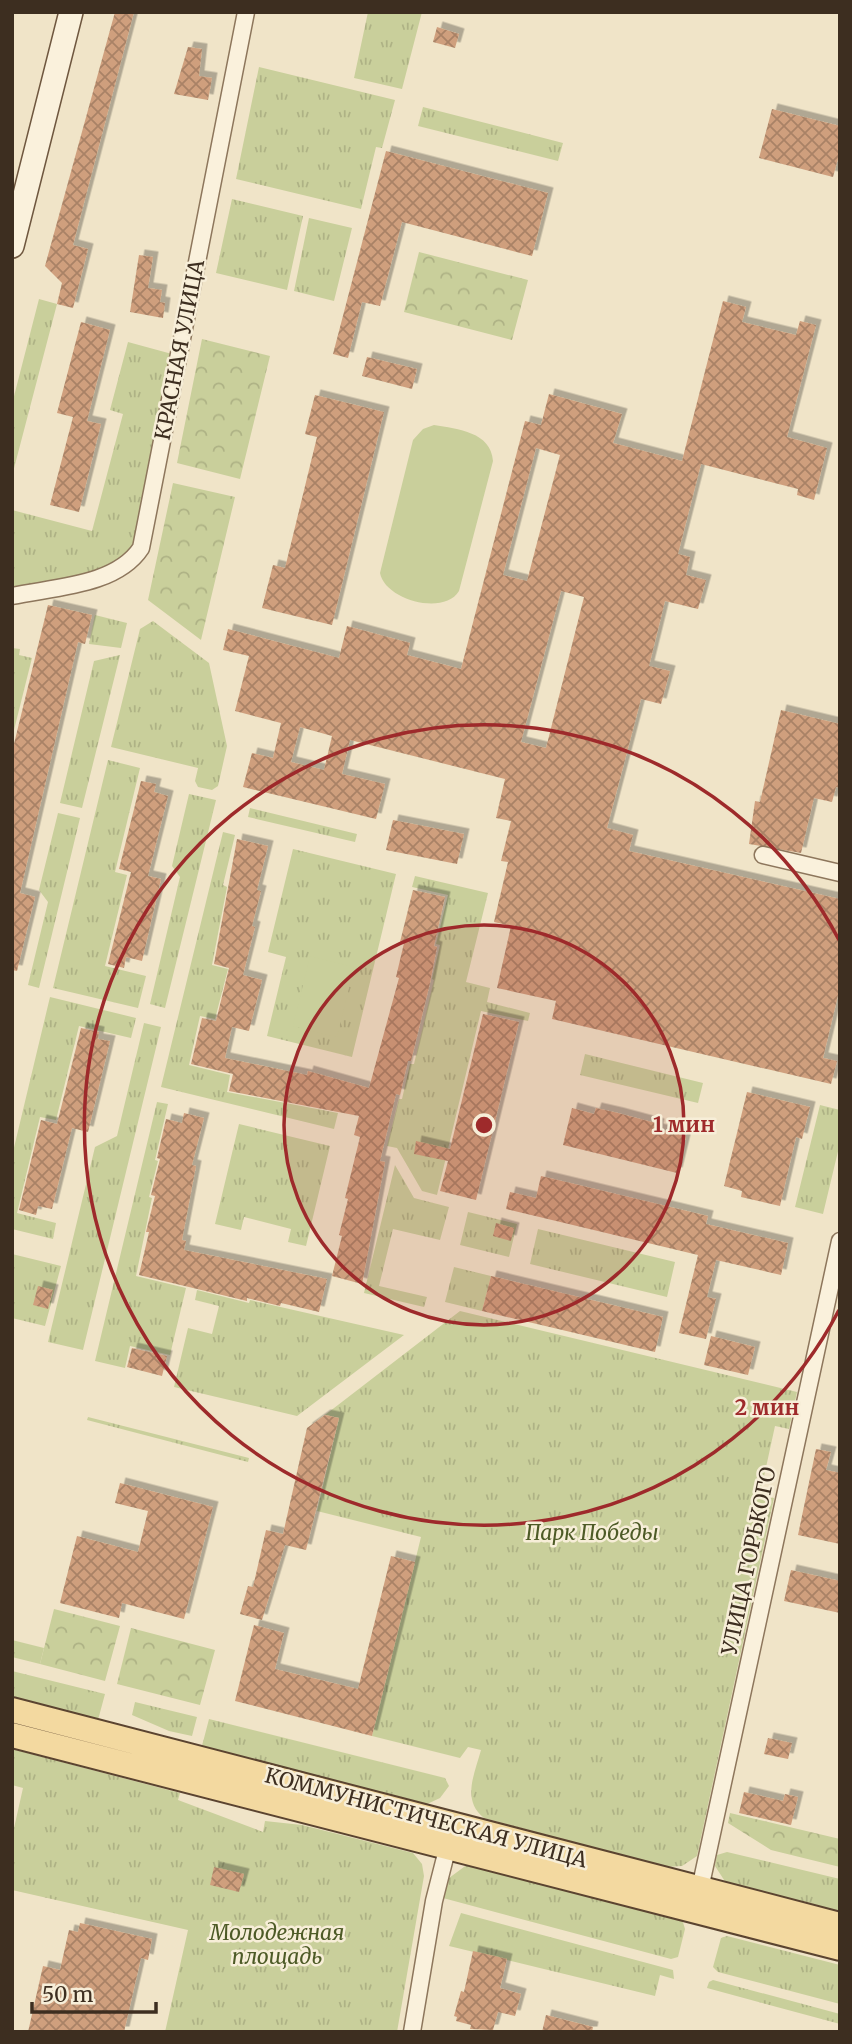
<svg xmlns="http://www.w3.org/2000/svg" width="852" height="2044" font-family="Merriweather,serif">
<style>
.grass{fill:url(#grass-tufts)}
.forest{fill:url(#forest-crowns)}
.garden{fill:#c9cf9b}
.building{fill:url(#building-cross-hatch);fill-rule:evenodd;filter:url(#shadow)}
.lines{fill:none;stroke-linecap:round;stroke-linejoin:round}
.street-casing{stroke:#8d765c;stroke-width:19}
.secondary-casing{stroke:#6f573f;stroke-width:26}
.primary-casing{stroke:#5b4430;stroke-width:28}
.street{stroke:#faf1dc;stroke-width:16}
.secondary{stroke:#faf1dc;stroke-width:23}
.primary{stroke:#f3d9a0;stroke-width:24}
.ring{fill:none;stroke:#9e2a2b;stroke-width:3.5}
.labels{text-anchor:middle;stroke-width:5;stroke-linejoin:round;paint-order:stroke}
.street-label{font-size:21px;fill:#3d2e20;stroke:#f7eed8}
.park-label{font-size:21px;font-style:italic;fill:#4d5a26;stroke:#f7eed8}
.centre{fill:#9e2a2b;stroke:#f7eed8;stroke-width:3.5}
.ring-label{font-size:21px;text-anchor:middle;font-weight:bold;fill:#9e2a2b;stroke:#f7eed8;stroke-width:5;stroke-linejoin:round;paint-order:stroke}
</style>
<defs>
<pattern id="grass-tufts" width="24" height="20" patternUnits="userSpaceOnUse" patternTransform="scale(1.75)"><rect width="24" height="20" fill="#c9cf9b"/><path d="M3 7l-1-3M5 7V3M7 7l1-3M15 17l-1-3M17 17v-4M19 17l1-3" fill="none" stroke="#aeb285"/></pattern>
<pattern id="forest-crowns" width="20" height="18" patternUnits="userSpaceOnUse" patternTransform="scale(1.75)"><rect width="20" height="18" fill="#c9cf9b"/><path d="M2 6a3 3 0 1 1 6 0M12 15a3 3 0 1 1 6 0" fill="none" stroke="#aeb285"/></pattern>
<pattern id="building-cross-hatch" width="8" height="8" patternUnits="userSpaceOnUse" patternTransform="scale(1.75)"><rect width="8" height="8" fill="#cf9f7d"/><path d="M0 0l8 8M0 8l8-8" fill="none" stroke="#a98266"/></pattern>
<filter id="shadow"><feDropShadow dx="5.5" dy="-5.5" stdDeviation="0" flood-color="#0004"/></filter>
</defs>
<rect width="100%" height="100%" fill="#f0e4c8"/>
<path class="grass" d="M 368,12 L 422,12 L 402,89 L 354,78 Z
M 259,67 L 395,100 L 382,148 L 376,147 L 361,209 L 236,179 Z
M 423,107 L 563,143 L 558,161 L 418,126 Z
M 232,199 L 303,216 L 287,290 L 216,273 Z
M 309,218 L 352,228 L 334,301 L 294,291 Z
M 39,299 L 57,304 L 12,476 L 12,404 Z
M 128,342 L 172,354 L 135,546 L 110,568 L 12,589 L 12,510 L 92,531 L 123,414 L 110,410 Z
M 95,615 L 127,623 L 121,648 L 89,644 Z
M 153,621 L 209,663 L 227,746 L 218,786 L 212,790 L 198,787 L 195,781 L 198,768 L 111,747 L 140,629 Z
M 12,648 L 20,649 L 19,655 L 32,658 L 12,738 Z
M 120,655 L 82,808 L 60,803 L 94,661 Z
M 108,760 L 140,768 L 115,872 L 127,875 L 105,966 L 146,976 L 138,1008 L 53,988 Z
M 189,794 L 216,800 L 165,1008 L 150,1004 L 180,877 L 172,866 Z
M 250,808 L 357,834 L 355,842 L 248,817 Z
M 58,813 L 80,818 L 39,988 L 28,985 L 48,902 L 39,890 Z
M 223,832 L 235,835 L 223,885 L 227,887 L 212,965 L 228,969 L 215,1019 L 200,1016 L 189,1065 L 230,1075 L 227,1092 L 338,1113 L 334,1129 L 161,1087 Z
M 293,849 L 396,874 L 352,1057 L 267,1036 L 286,957 L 268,952 Z
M 415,876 L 488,893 L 466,982 L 490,988 L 487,1002 L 530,1013 L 528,1021 L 481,1011 L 437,1195 L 422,1191 L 397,1148 L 387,1146 L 399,1099 L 402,1099 L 410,1064 L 414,1064 L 434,980 L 432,979 L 440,945 L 436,944 L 448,895 L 412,887 Z
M 50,997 L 136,1018 L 131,1038 L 79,1026 L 56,1120 L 40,1117 L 17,1213 L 56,1223 L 53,1239 L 12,1229 L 12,1156 Z
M 144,1023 L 161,1027 L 83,1350 L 48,1342 L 95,1147 L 117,1136 Z
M 585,1054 L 703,1083 L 698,1103 L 580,1075 Z
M 157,1102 L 168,1104 L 155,1160 L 158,1161 L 149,1197 L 152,1198 L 136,1276 L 186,1288 L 170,1355 L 130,1346 L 125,1368 L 95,1361 Z
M 820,1105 L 840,1110 L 840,1143 L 823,1214 L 795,1207 Z
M 239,1124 L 330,1146 L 306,1246 L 288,1242 L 291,1229 L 244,1217 L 241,1230 L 215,1224 Z
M 395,1165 L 414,1198 L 449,1207 L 440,1240 L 393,1229 L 379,1286 L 427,1297 L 424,1307 L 364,1293 Z
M 468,1212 L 517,1224 L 509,1257 L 460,1245 Z
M 538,1229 L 675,1262 L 667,1297 L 530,1264 Z
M 12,1254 L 61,1266 L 45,1326 L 12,1318 Z
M 454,1267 L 491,1276 L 482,1311 L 445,1302 Z
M 197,1290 L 249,1303 L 250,1300 L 404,1335 L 297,1416 L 174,1387 L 188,1328 L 212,1334 L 219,1306 L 195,1300 Z
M 460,1311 L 797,1392 L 789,1429 L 775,1426 L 760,1495 L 774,1498 L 697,1856 L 682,1866 L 665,1867 L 484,1818 C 461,1800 475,1773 481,1750 L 468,1747 L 460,1758 L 372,1736 L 421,1537 L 317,1511 L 339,1418 L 325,1415 Z
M 88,1417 L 249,1458 L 248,1462 L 87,1420 Z
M 12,1640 L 44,1648 L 40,1664 L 12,1657 Z
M 12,1671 L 105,1694 L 98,1720 L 12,1698 Z
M 135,1702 L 197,1717 L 192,1736 L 169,1731 L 132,1715 Z
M 209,1719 L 445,1778 L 449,1786 L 440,1798 L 425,1805 L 202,1746 Z
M 12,1749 L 180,1793 L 178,1800 L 263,1832 L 265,1821 L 302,1825 L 413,1853 L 422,1864 L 424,1876 L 397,2032 L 165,2032 L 188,1930 L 12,1890 L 12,1837 L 23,1788 L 12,1785 Z
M 727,1852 L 840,1879 L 840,1913 L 726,1883 L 715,1866 L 717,1855 Z
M 468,1864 L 682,1919 L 685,1929 L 678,1957 L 671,1959 L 443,1898 L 449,1878 Z
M 461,1913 L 673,1970 L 674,1979 L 660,1975 L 655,1996 L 449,1946 Z
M 727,1936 L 840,1965 L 840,2004 L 718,1972 L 713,1967 L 721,1938 Z
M 713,1980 L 840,2014 L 840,2024 L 707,1988 L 709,1982 Z"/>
<path class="forest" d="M 419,252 L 528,280 L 512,340 L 404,312 Z
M 202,339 L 270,356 L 240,479 L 177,463 Z
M 173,483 L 235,497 L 201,640 L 148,600 Z
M 54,1609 L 120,1626 L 105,1681 L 40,1664 Z
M 131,1628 L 215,1650 L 200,1705 L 117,1684 Z
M 730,1813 L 840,1839 L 840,1867 L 771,1850 L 728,1823 Z"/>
<path class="garden" d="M 434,425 C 458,429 491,432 493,461 L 459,591 C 444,616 385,600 380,573 L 413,440 L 423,429 Z
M 310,956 L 354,967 L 337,1037 L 293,1026 Z"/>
<path class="building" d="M 115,12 L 134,12 L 73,245 L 88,249 L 73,308 L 57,304 L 62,283 L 45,266 Z
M 437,27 L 459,34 L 455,48 L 433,42 Z
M 188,47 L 202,49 L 199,76 L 212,78 L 208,100 L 174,94 Z
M 772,109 L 840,126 L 840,151 L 833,177 L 759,158 Z
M 386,151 L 548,193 L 532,256 L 402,222 L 380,306 L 362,302 L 348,358 L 333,354 Z
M 139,255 L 153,257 L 148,288 L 162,290 L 160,302 L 165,303 L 163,318 L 130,312 Z
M 723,301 L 746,307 L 742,322 L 796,335 L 800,321 L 816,325 L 787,437 L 827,448 L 814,500 L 797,495 L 798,489 L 701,464 L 678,554 L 690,557 L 686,575 L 706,580 L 698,609 L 665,601 L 649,666 L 670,671 L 661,704 L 641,699 L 607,828 L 633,835 L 629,851 L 840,899 L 840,987 L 823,1058 L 837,1061 L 831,1084 L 552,1019 L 556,1001 L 497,988 L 511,926 L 494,922 L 508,862 L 501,861 L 511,821 L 496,818 L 505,779 L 350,740 L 342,774 L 385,784 L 376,819 L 243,787 L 252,753 L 273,758 L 281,723 L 235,711 L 249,656 L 223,650 L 228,629 L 339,658 L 347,626 L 410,643 L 407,655 L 461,669 L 525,421 L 541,425 L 549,394 L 622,414 L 613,443 L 682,461 ZM 536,448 L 560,455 L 527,581 L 503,575 ZM 561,591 L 584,597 L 546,748 L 521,742 ZM 300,727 L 332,736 L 324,770 L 291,762 Z
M 81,322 L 110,330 L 87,421 L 101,424 L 79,512 L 50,505 L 73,417 L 57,413 Z
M 367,357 L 417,369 L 412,389 L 362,376 Z
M 315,395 L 384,412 L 332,625 L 262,608 L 273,565 L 285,568 L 317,437 L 305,434 Z
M 48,605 L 92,615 L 85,644 L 78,642 L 20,893 L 35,897 L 17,971 L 12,970 L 12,752 Z
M 781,710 L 840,724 L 840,788 L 836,787 L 832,802 L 814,798 L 801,853 L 749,844 L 755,801 L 760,802 Z
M 141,781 L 156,784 L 154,792 L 168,796 L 148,876 L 161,879 L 142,961 L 126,957 L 124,968 L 108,964 L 131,872 L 119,869 Z
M 393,820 L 464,834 L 457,864 L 386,850 Z
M 237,839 L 268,846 L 257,890 L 261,891 L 252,926 L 255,927 L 243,975 L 262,980 L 249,1031 L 232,1027 L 225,1058 L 307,1075 L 308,1071 L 369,1088 L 399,978 L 396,977 L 404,943 L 400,942 L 413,890 L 445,897 L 434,946 L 437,947 L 430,983 L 411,1061 L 408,1061 L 400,1095 L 396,1094 L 380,1161 L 385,1162 L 362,1284 L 332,1276 L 342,1236 L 339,1235 L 348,1199 L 345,1198 L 360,1137 L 354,1135 L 359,1116 L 229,1091 L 233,1074 L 191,1064 L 202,1018 L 216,1021 L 229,968 L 214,964 Z
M 483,1014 L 519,1022 L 476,1200 L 440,1191 L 448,1161 L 414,1154 L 416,1141 L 450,1149 Z
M 81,1028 L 99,1032 L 98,1039 L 110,1041 L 88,1132 L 72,1128 L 52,1209 L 38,1206 L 36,1215 L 19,1210 L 41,1120 L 57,1124 Z
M 747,1092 L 810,1107 L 802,1139 L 796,1137 L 780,1206 L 741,1197 L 742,1191 L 724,1186 Z
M 572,1108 L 594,1114 L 596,1108 L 618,1113 L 659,1124 L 658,1129 L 686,1136 L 677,1173 L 563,1145 Z
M 184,1113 L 204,1118 L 192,1165 L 196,1166 L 182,1240 L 186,1241 L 184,1250 L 327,1279 L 319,1312 L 281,1303 L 280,1306 L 247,1298 L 247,1301 L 139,1275 L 149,1232 L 146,1232 L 155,1196 L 151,1195 L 160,1159 L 157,1158 L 166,1119 L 182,1123 Z
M 541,1176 L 708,1216 L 706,1224 L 788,1243 L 781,1275 L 716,1260 L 707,1297 L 716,1299 L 706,1339 L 679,1333 L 698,1255 L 506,1209 L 510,1192 L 536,1198 Z
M 496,1223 L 514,1228 L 511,1241 L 493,1236 Z
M 491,1276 L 663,1317 L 655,1352 L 482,1311 Z
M 38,1286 L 53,1290 L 48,1309 L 33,1305 Z
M 711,1336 L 755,1347 L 748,1375 L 704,1365 Z
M 132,1348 L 167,1356 L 162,1376 L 127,1367 Z
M 325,1415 L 339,1418 L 306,1550 L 285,1545 L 262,1620 L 240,1614 L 248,1586 L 253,1587 L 266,1530 L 283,1534 L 307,1428 Z
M 816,1449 L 831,1452 L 826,1470 L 840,1473 L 840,1544 L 798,1535 Z
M 120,1483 L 213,1507 L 184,1619 L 122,1603 L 119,1618 L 60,1603 L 77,1536 L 138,1552 L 148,1511 L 115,1503 Z
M 391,1556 L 415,1562 L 372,1736 L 235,1701 L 254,1625 L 284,1633 L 275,1669 L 358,1689 Z
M 791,1570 L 840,1581 L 840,1613 L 784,1601 Z
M 768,1738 L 792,1743 L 788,1759 L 764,1754 Z
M 744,1792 L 783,1801 L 785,1794 L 798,1797 L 791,1825 L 739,1813 Z
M 214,1867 L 244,1874 L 239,1892 L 210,1885 Z
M 80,1923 L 152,1939 L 148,1960 L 141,1958 L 124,2032 L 28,2032 L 43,1966 L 60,1970 L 69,1930 L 78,1932 Z
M 473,1951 L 507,1959 L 500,1988 L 521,1994 L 515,2016 L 498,2012 L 493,2030 L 470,2029 L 471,2025 L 456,2021 L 457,2017 L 454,2016 L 461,1991 L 464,1992 Z
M 546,2015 L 593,2027 L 592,2032 L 542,2032 Z"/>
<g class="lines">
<defs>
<path id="street" d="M 12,596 C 54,587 116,586 141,548 L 246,12
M 763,855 L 840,873
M 700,1889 L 840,1241
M 412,2032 L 434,1901 L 450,1838"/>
<path id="secondary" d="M 12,246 L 71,12"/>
<path id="primary" d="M 12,1710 L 840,1925
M 12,1735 L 840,1948"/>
</defs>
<use href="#street" class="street-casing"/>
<use href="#secondary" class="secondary-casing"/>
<use href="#primary" class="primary-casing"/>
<use href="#street" class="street"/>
<use href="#secondary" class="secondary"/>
<use href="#primary" class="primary"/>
</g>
<circle cx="484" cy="1125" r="200" fill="#9e2a2b" fill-opacity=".12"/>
<g class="ring">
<circle cx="484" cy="1125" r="200"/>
<path d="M839 1310A400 400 0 1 1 839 940"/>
</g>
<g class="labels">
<g class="street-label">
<text transform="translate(180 350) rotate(-79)" y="7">КРАСНАЯ УЛИЦА</text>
<text transform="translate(749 1561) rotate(-78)" y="7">УЛИЦА ГОРЬКОГО</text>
<text transform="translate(426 1818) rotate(15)" y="7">КОММУНИСТИЧЕСКАЯ УЛИЦА</text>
</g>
<g class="park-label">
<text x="592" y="1540">Парк Победы</text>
<text x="277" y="1940">Молодежная<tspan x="277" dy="24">площадь</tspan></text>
</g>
</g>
<circle cx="484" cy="1125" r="10" class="centre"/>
<g class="ring-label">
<text x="684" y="1132">1 мин</text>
<text x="767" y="1415">2 мин</text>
</g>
<rect width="852" height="2044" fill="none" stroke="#3d2e20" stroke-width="28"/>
<path d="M32 2002v10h124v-10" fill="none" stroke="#3d2e20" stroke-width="3.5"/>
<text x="42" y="2002" font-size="21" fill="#3d2e20" stroke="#f7eed8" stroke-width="5" paint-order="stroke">50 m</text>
</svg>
